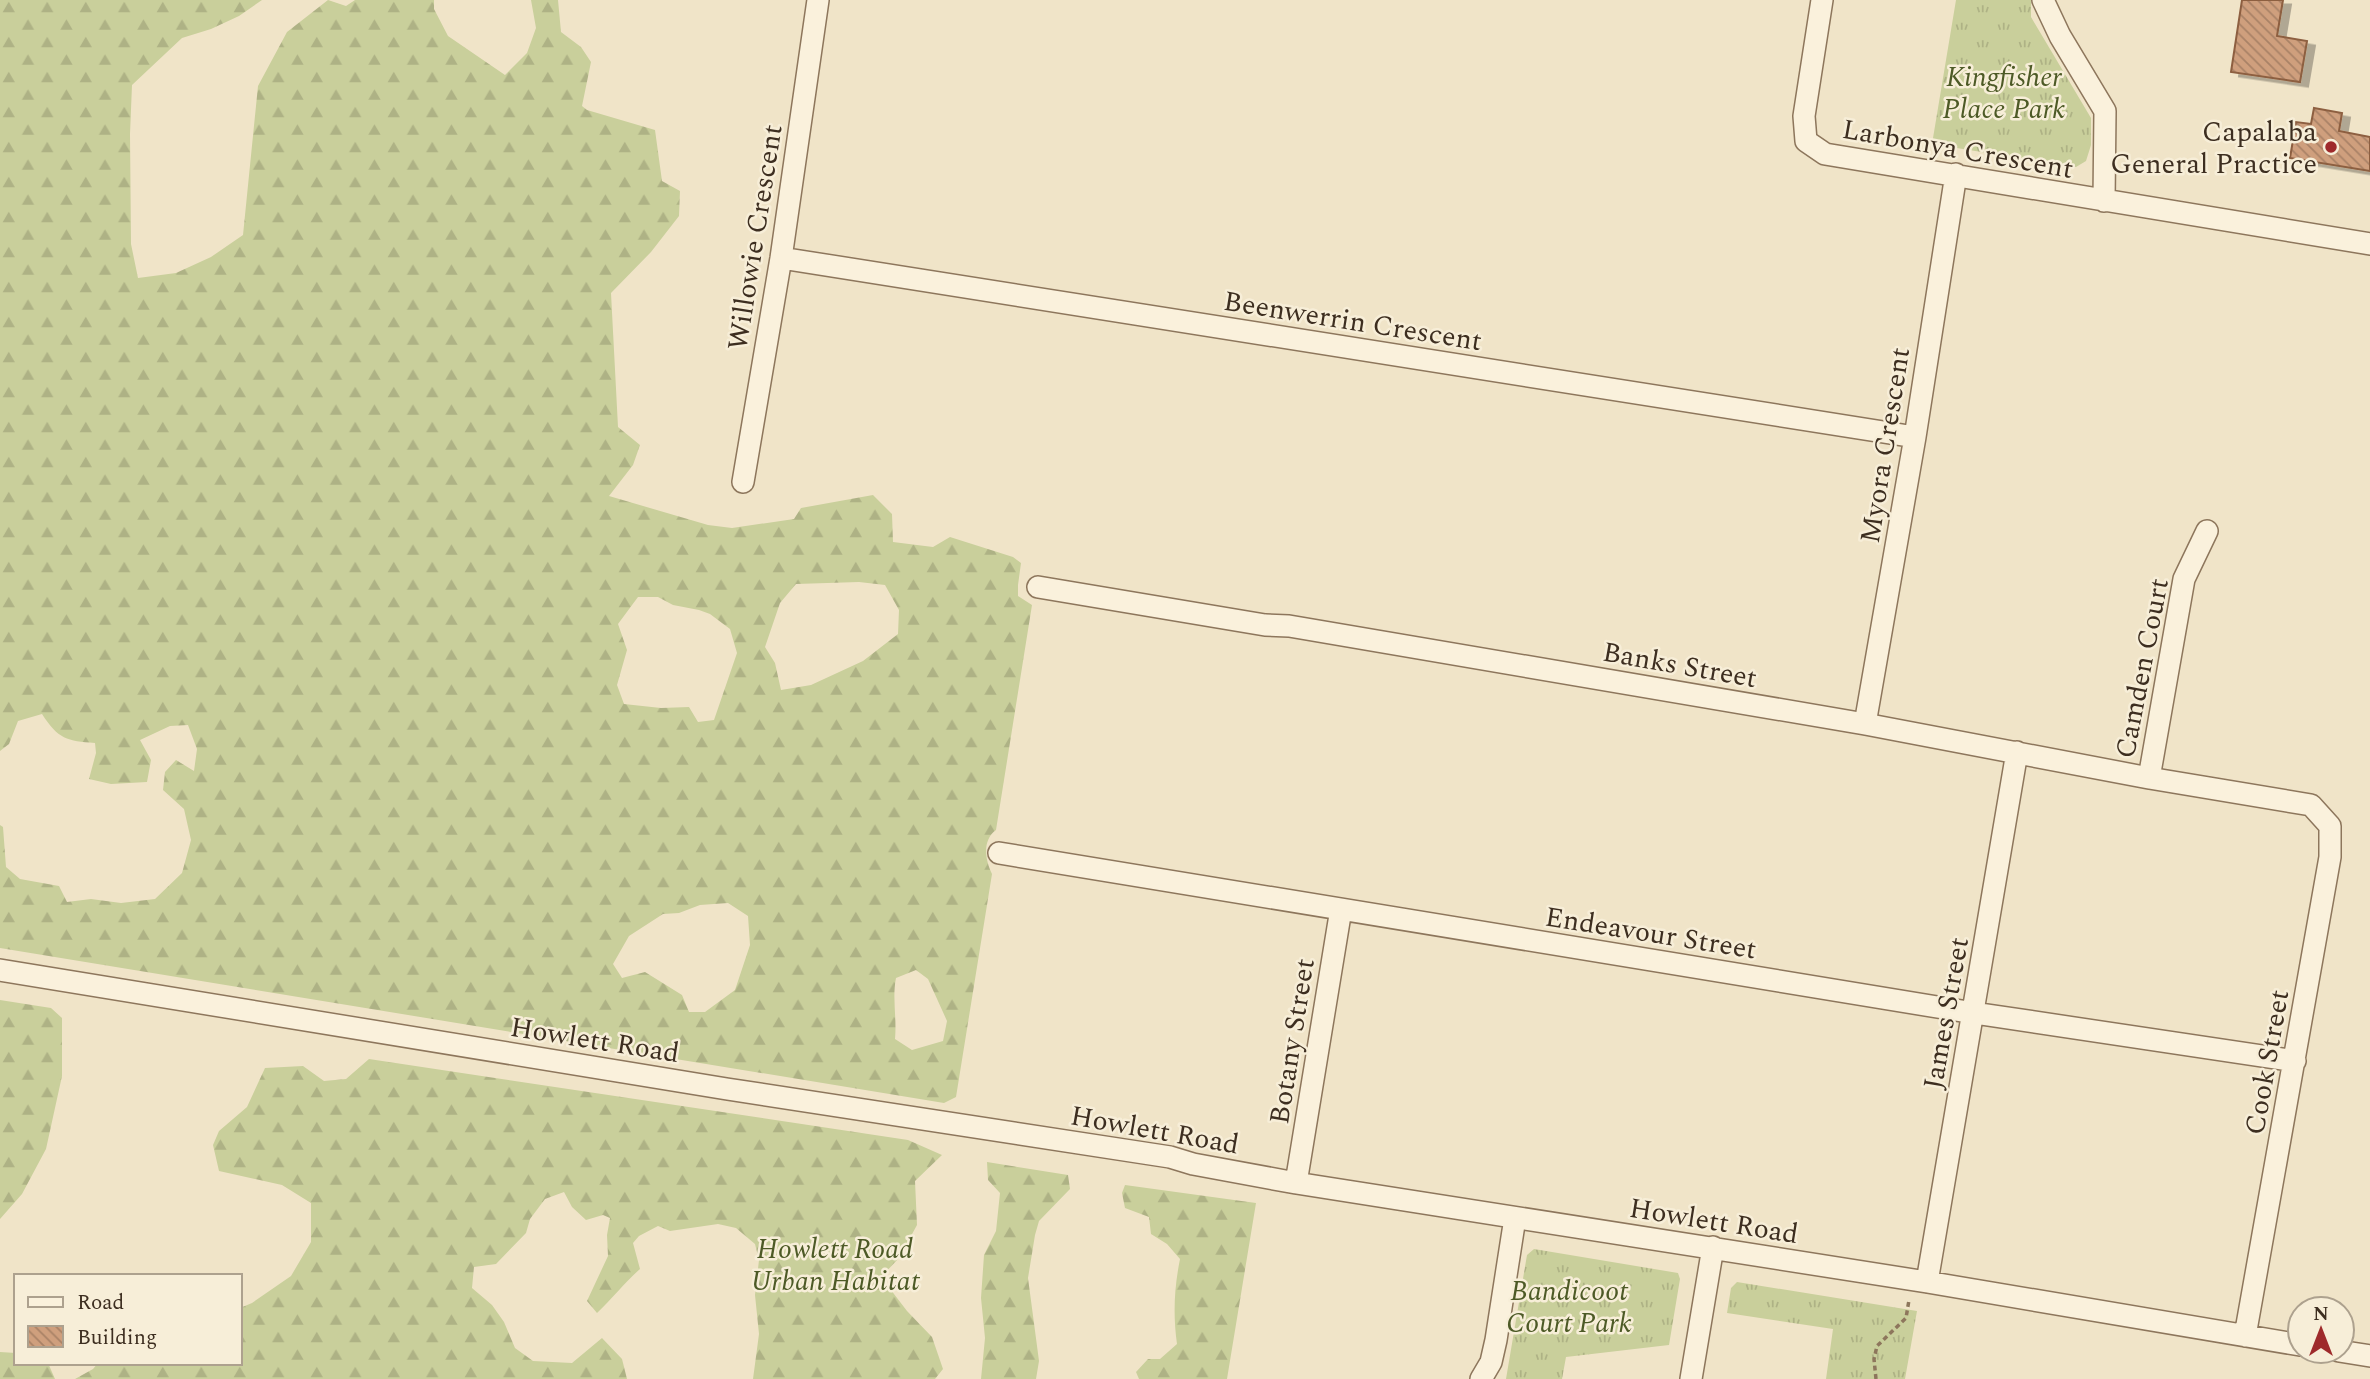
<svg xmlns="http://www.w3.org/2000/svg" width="2370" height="1379" font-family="Spectral,serif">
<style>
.grass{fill:url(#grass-tufts)}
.forest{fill:url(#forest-firs);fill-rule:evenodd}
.building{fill:url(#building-back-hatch);stroke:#8d5f41;stroke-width:2;filter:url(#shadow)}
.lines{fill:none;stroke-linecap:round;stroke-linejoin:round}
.minor-casing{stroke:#8d765c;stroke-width:24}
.path{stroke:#8d765c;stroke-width:3.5;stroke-dasharray:5 3.5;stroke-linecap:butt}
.minor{stroke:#faf1dc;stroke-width:21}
.poi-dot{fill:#9e2a2b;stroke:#f7eed8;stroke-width:2.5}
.labels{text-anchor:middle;stroke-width:5;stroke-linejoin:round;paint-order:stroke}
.park-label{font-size:28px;font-style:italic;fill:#4d5a26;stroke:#f7eed8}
.poi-label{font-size:28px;fill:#3d2e20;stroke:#f7eed8;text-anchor:end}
.street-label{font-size:28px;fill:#3d2e20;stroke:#f7eed8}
</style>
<defs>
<pattern id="grass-tufts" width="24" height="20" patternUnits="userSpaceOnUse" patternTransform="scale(1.75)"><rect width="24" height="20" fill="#c9cf9b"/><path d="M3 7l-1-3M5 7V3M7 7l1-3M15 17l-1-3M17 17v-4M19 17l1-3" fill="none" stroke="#aeb285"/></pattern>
<pattern id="forest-firs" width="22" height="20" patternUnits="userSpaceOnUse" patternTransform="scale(1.75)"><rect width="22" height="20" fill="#c9cf9b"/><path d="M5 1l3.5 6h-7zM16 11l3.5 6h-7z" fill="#aeb285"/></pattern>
<pattern id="building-back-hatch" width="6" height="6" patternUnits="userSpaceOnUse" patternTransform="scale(1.75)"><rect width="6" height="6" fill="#cf9f7d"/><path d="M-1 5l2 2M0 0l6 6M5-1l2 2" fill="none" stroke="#a98266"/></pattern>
<filter id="shadow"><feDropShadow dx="8" dy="4.5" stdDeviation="0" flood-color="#0004"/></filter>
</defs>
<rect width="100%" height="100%" fill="#f0e4c8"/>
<path class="grass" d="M 1956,0 L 2031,0 L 2031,17 L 2091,118 L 2091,145 L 2086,161 L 2076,167 L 2069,166 L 1932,144 Z
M 1534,1249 L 1678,1273 L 1680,1279 L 1669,1345 L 1566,1357 L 1562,1379 L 1506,1379 L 1527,1255 Z
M 1737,1282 L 1917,1311 L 1905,1379 L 1826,1379 L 1833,1329 L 1727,1313 L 1731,1288 Z"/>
<path class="forest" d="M 0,0 L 262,0 L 239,16 L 211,29 L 182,38 L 132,85 L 130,134 L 131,244 L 138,278 L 176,273 L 211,257 L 243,235 L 258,86 L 287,32 L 328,0 L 346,6 L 355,0 L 434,0 L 434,9 L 448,36 L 505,75 L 527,53 L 536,28 L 531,0 L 558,0 L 561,32 L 581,47 L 591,62 L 582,106 L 587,110 L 655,130 L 662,181 L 680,191 L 679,216 L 651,252 L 611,293 L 618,427 L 640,445 L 633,465 L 609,496 L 708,525 L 732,528 L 794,519 L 801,508 L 873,495 L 892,514 L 893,542 L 933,547 L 950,537 L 1013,557 L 1021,563 L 1018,585 L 1018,596 L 1032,605 L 996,830 C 982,840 985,860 992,874 L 956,1097 L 944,1103 L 0,948 L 0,825 L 3,827 L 6,867 L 20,879 L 59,886 L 67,902 L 91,899 L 121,903 L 155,899 L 182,873 L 191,840 L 184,809 L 163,790 L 165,772 L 176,760 L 194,771 L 197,749 L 188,725 L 170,726 L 140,740 L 151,760 L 147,782 L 111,784 L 89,779 L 96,753 L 95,743 C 67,741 58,739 42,714 L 18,721 L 9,744 L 0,751 ZM 859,582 L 885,585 L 899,610 L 898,634 L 863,661 L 811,685 L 781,690 L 775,663 L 765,647 L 780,603 L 796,584 ZM 638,597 L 658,597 L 673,605 L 699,610 L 710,614 L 730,629 L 737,653 L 714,720 L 698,722 L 689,707 L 661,708 L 624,704 L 617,685 L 627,650 L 618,624 ZM 728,903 L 748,916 L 750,945 L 735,990 L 705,1012 L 689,1012 L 682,995 L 645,972 L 622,978 L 613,964 L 629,936 L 663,914 L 679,913 L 700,905 ZM 916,970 L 928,979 L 947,1021 L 943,1041 L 912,1050 L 895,1039 C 897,1018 892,998 896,978 Z
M 0,1000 L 51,1008 L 62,1018 L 62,1076 L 46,1149 L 22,1194 L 0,1219 Z
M 369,1059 L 908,1140 L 942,1155 L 915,1181 L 917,1225 L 899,1258 L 881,1277 L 907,1311 L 932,1337 L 943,1369 L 935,1379 L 753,1379 L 759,1334 L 755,1295 L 759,1260 L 755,1244 L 736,1228 L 718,1224 L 670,1231 L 658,1226 L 639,1236 L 633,1243 L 640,1269 C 624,1283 613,1298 597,1313 L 587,1301 L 608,1256 L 607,1235 L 610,1218 L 603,1215 L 586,1220 L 572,1207 L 564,1192 L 545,1199 L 530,1219 L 526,1233 L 496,1264 L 474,1267 L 472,1288 L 492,1305 L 504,1322 L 515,1348 L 533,1361 L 572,1363 L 602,1338 L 622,1359 L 627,1379 L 75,1379 L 93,1369 L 98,1363 L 240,1363 L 240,1308 L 252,1303 L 291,1276 L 311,1242 L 311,1203 L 282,1185 L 219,1171 L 213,1145 L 219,1131 L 247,1107 L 265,1068 L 303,1066 L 324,1081 L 346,1079 Z
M 987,1162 L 1068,1175 L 1070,1189 L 1039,1221 L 1035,1235 L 1028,1278 L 1039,1361 L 1036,1379 L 981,1379 L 985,1338 L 981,1298 L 984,1255 L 996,1231 L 1000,1193 L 988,1180 Z
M 1125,1185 L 1256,1203 L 1227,1379 L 1139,1379 L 1136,1372 L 1148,1359 L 1160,1359 L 1177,1344 C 1173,1315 1174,1289 1180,1259 L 1167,1244 L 1151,1234 L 1149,1217 L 1125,1208 L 1122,1193 Z
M 0,1352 L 16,1353 L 16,1363 L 48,1363 L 55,1379 L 0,1379 Z"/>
<path class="building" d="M 2242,0 L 2283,0 L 2277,36 L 2307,41 L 2300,82 L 2231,72 Z
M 2314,108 L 2342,113 L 2339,131 L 2370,137 L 2370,171 L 2290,158 L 2296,122 L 2311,124 Z"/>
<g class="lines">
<defs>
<path id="minor" d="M 1822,0 L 1804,116 L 1806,141 L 1825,154 L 2370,244
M 2043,0 L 2060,36 L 2105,111 L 2104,201
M 781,258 L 1915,437
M 743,482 L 781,258 L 818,0
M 1038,587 L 1265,625 L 1289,626 L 1865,724 L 2149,778 L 2311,805 L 2330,826 L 2330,857 L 2245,1336
M 1865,724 L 1915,437 L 1956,174
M 2149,778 L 2184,579 L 2207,531
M 999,853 L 1974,1013 L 2295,1061
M 0,970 L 727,1089 L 1170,1157 L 1193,1164 L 1296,1183 L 1927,1282 L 2300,1345
M 1296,1183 L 1341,909
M 1927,1282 L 2017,752
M 2339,1351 L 2370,1356
M 1481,1379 L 1491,1362 L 1496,1340 L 1515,1218
M 1691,1379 L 1713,1247"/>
</defs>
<use href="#minor" class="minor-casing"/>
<path class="path" d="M 1876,1379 L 1874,1359 L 1877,1346 L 1906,1318 L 1909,1300"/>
<use href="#minor" class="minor"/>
</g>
<circle class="poi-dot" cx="2331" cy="147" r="7"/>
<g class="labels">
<g class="park-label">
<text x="2004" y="86">Kingfisher<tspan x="2004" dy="32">Place Park</tspan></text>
<text x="835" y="1258">Howlett Road<tspan x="835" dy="32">Urban Habitat</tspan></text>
<text x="1569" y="1300">Bandicoot<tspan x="1569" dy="32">Court Park</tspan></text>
</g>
<g class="poi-label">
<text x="2317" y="141">Capalaba<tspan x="2317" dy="32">General Practice</tspan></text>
</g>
<g class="street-label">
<text transform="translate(1958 148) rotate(10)" y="10">Larbonya Crescent</text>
<text transform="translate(754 237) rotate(-81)" y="10">Willowie Crescent</text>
<text transform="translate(1353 320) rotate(9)" y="10">Beenwerrin Crescent</text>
<text transform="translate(1884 445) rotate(-81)" y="10">Myora Crescent</text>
<text transform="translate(1680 664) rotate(10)" y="10">Banks Street</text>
<text transform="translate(2141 668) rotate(-79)" y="10">Camden Court</text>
<text transform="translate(1651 932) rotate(9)" y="10">Endeavour Street</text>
<text transform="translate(1945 1013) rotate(-80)" y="10">James Street</text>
<text transform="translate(595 1039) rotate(9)" y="10">Howlett Road</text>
<text transform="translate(1291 1041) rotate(-81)" y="10">Botany Street</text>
<text transform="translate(2266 1062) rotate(-80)" y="10">Cook Street</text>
<text transform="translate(1155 1129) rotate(10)" y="10">Howlett Road</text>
<text transform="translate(1714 1220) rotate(9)" y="10">Howlett Road</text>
</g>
</g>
<rect x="14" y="1274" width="228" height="91" fill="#f7eed8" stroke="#ada18e" stroke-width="2"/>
<rect x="28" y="1297" width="35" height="10" fill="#faf1dc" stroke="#ada18e" stroke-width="2"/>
<text x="77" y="1309" font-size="21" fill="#3d2e20">Road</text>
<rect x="28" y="1326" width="35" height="21" fill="url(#building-back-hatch)" stroke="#ada18e" stroke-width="2"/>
<text x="77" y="1344" font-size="21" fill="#3d2e20">Building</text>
<g transform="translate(2321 1330)"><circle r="33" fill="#f7eed8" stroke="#ada18e" stroke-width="2"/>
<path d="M0-5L12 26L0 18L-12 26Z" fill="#9e2a2b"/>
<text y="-10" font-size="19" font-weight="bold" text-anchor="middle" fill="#3d2e20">N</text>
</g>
</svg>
